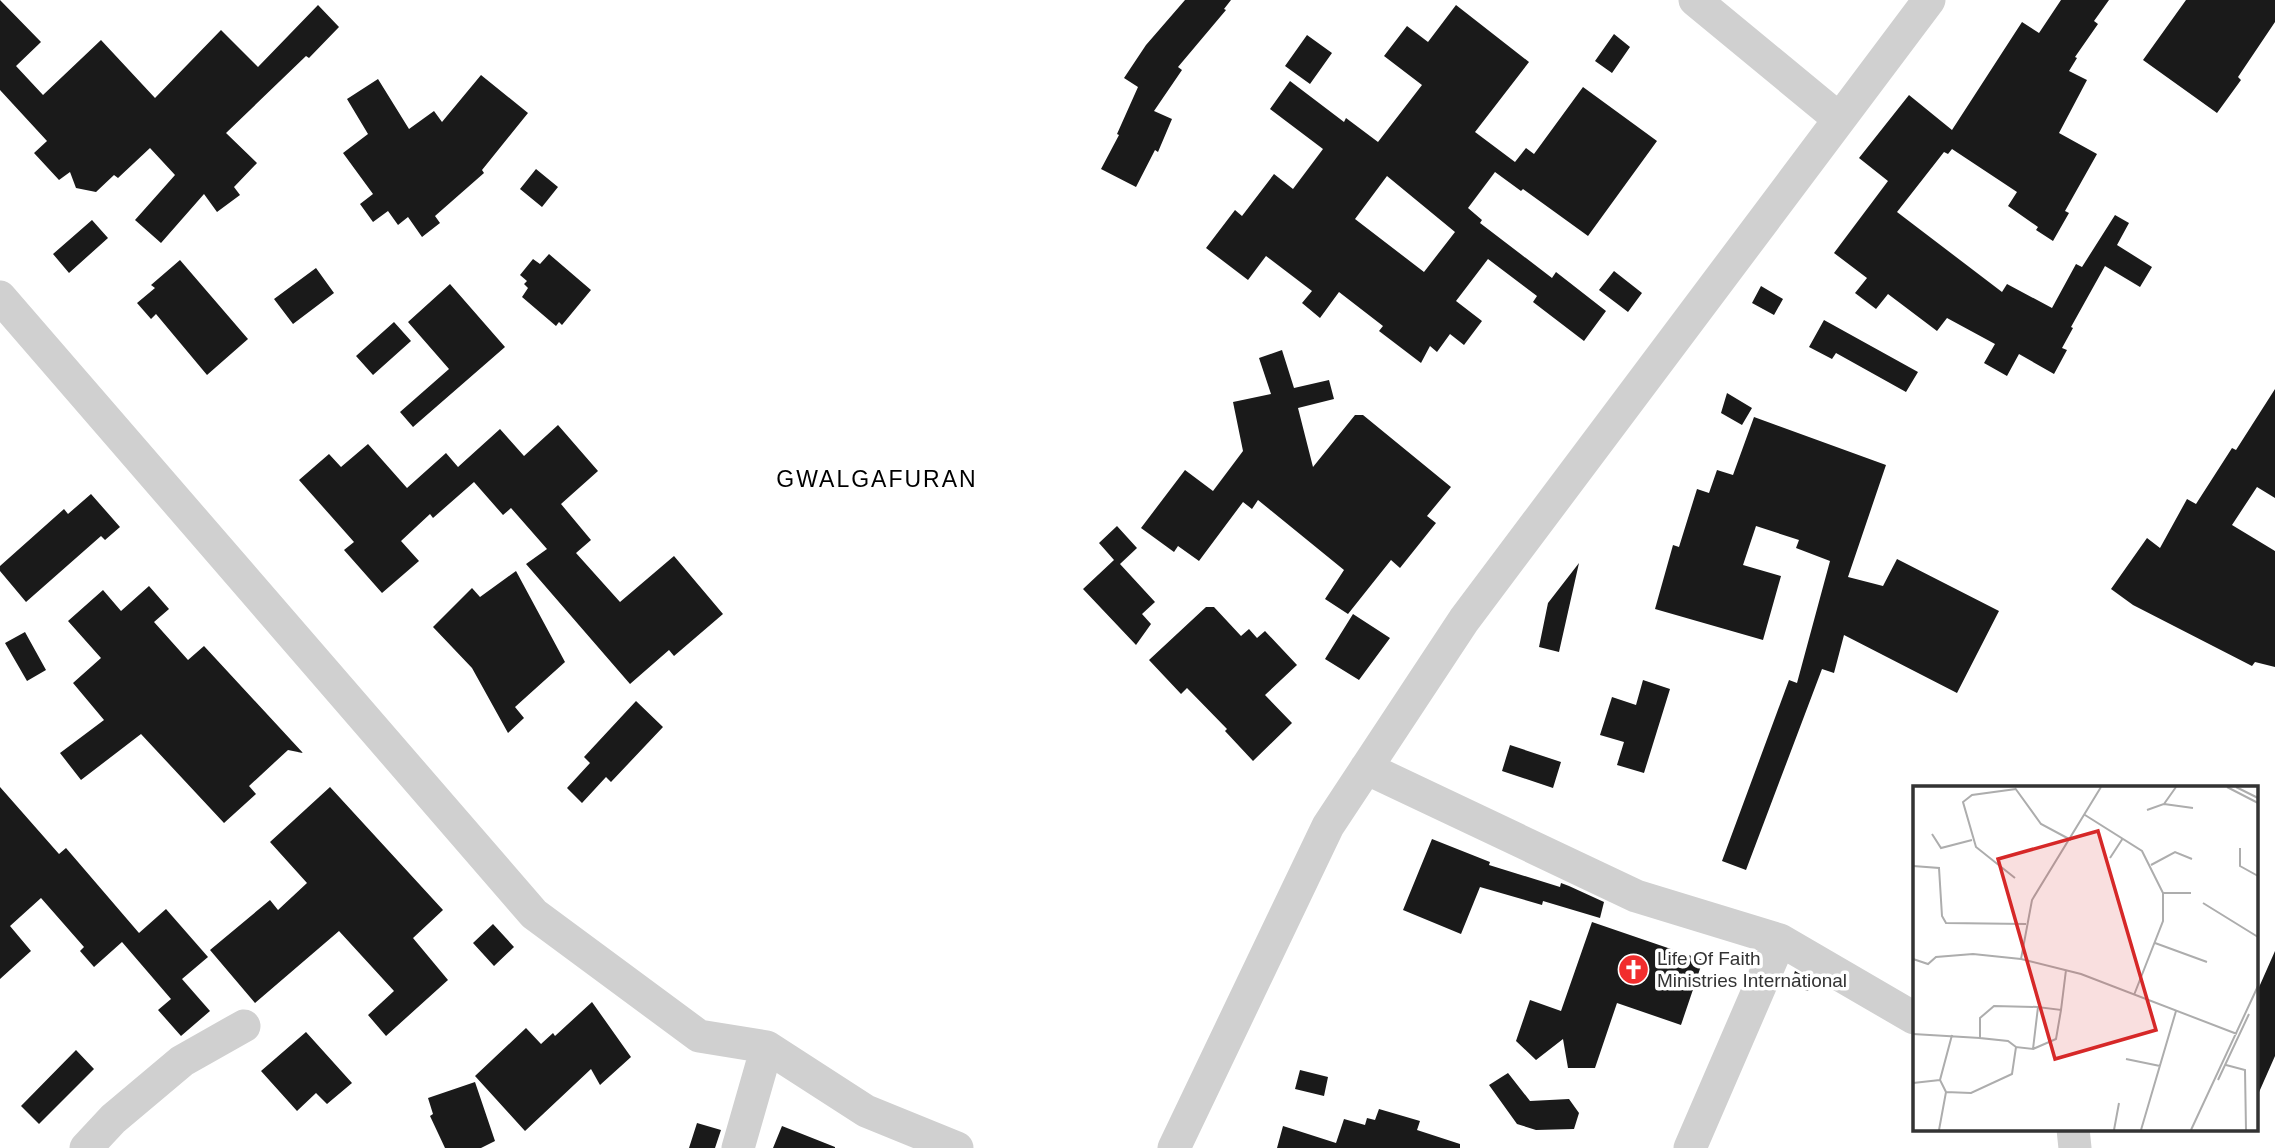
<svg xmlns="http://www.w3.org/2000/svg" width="2275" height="1148" font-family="Helvetica,sans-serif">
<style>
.building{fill:#1a1a1a;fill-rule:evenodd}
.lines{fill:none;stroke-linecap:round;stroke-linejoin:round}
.minor{stroke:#d0d0d0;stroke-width:33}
.labels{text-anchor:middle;stroke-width:7;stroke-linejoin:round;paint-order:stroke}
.poi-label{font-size:19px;fill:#333;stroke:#fff;text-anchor:start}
.quarter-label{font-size:23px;letter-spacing:2px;fill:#000;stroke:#fff}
.inset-road{fill:none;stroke:#adadad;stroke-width:2}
.view{fill:#d62828;fill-opacity:0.15;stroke:#d62828;stroke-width:3.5}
.inset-edge{fill:none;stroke:#333;stroke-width:3.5}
</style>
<rect width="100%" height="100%" fill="#fff"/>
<path class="building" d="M 0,0 L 41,42 L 16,66 L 43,95 L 101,40 L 155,98 L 221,30 L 258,67 L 318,5 L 339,27 L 309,58 L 306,56 L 226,133 L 257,163 L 234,187 L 240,195 L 217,212 L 204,194 L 161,243 L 135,220 L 175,175 L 150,148 L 118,178 L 114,175 L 96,192 L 76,188 L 70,172 L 59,180 L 34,153 L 47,141 L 0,90 Z
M 1185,0 L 1231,0 L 1224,9 L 1226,10 L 1178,67 L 1182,70 L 1154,111 L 1172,119 L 1158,152 L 1155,150 L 1136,187 L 1101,169 L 1119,135 L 1117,134 L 1138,87 L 1124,78 L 1146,45 Z
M 2061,0 L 2109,0 L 2094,21 L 2098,24 L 2075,57 L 2077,58 L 2069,71 L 2087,80 L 2059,133 L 2097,154 L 2065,211 L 2069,213 L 2053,241 L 2036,230 L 2038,227 L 2008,206 L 2017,192 L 1952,149 L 1948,154 L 1944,152 L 1897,212 L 2002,292 L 2007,284 L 2052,308 L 2076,264 L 2082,267 L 2115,215 L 2129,223 L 2117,245 L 2152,267 L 2140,287 L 2105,266 L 2071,327 L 2073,328 L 2062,348 L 2067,350 L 2054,374 L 2019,354 L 2007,376 L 1984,363 L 1995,344 L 1947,318 L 1937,331 L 1888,294 L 1876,309 L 1855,293 L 1867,278 L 1834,253 L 1888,181 L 1859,158 L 1909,95 L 1952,130 L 2022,22 L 2039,33 Z
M 2186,0 L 2275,0 L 2275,22 L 2238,77 L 2241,80 L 2217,113 L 2143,60 Z
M 1456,5 L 1529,62 L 1475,132 L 1515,162 L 1526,148 L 1534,154 L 1583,87 L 1657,141 L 1588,236 L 1523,189 L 1521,191 L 1495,172 L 1468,208 L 1482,220 L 1480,223 L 1552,278 L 1556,272 L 1606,311 L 1584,341 L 1533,302 L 1537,296 L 1488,259 L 1456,301 L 1482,321 L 1464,345 L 1450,334 L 1437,352 L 1430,346 L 1421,363 L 1379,331 L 1383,326 L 1339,292 L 1320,318 L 1302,303 L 1312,291 L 1266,256 L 1248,280 L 1206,248 L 1235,210 L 1242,216 L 1274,174 L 1293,189 L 1323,149 L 1270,109 L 1290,81 L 1344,122 L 1346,118 L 1378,142 L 1422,85 L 1384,56 L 1407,26 L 1428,42 ZM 1387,176 L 1455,232 L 1424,272 L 1355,219 Z
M 1614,34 L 1630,47 L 1612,73 L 1595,61 Z
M 1307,35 L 1332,53 L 1310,84 L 1285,66 Z
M 481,75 L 528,113 L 482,170 L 484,173 L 435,216 L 440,223 L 422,237 L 408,217 L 398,225 L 388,211 L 373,222 L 360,204 L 373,194 L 343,153 L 368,134 L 347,99 L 378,79 L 409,129 L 434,111 L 442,122 Z
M 536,169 L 558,187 L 542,207 L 520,189 Z
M 92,220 L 108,238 L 69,273 L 53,254 Z
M 549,254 L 591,290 L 562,325 L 559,322 L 556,326 L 522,297 L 528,288 L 524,284 L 527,281 L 520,275 L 533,259 L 540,264 Z
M 180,260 L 248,339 L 207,375 L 156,314 L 151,319 L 137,303 L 155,288 L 151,285 Z
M 316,268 L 334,293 L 293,324 L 274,299 Z
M 1614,271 L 1642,293 L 1628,312 L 1599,290 Z
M 450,284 L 505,347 L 413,427 L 400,412 L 449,369 L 408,322 Z
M 1761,286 L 1783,299 L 1774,315 L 1752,303 Z
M 1824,320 L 1918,372 L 1906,392 L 1836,353 L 1832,359 L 1809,347 Z
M 394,322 L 411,341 L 373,375 L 356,356 Z
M 1282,350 L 1294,388 L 1329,380 L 1334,399 L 1298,408 L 1313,467 L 1355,415 L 1363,415 L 1451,487 L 1427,516 L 1436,523 L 1400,568 L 1391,560 L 1348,614 L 1325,599 L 1344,570 L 1258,500 L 1252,509 L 1243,502 L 1199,561 L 1178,546 L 1174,552 L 1141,528 L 1185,470 L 1213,491 L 1243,451 L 1233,402 L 1271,394 L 1259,358 Z
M 2275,389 L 2275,498 L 2257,487 L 2232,525 L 2275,551 L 2275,667 L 2255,662 L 2252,666 L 2133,605 L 2111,589 L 2147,538 L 2160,548 L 2187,499 L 2196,504 L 2232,448 L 2236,450 Z
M 1727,393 L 1752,408 L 1742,425 L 1721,413 Z
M 1754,417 L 1886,465 L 1848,577 L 1883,586 L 1897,559 L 1999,611 L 1957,693 L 1844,635 L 1834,673 L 1822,669 L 1746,870 L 1722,861 L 1789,680 L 1797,683 L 1830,561 L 1796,548 L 1799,540 L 1756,526 L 1743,565 L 1781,576 L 1763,640 L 1655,609 L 1673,545 L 1679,547 L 1697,489 L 1709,493 L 1717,470 L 1733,475 Z
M 558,425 L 598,471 L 561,504 L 591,540 L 576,553 L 620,602 L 674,556 L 723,614 L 674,656 L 669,650 L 630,684 L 526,564 L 547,549 L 511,508 L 503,515 L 474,482 L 433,518 L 430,514 L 401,541 L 419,561 L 382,593 L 344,550 L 354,542 L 299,480 L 329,454 L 341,467 L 368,444 L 407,488 L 446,453 L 458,467 L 500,429 L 524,456 Z
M 91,494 L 120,527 L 105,540 L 101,536 L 26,602 L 0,571 L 0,566 L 64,509 L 68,514 Z
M 1117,526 L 1137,548 L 1120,564 L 1155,602 L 1142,614 L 1151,624 L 1136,645 L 1083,589 L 1114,560 L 1099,543 Z
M 1579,563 L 1559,652 L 1539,647 L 1548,603 Z
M 516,571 L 565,662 L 515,707 L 524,718 L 508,733 L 472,668 L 433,627 L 472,588 L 480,597 Z
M 149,586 L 169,609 L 154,622 L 188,660 L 204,646 L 303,753 L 288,750 L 249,786 L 256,794 L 224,823 L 141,734 L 81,780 L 60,753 L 104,720 L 73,683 L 101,658 L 68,621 L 103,590 L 121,611 Z
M 1206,607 L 1214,607 L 1241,636 L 1249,629 L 1257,638 L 1265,631 L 1297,665 L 1265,695 L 1292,723 L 1253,761 L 1225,731 L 1227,729 L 1187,688 L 1181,694 L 1149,660 Z
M 1353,614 L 1390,638 L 1359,680 L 1325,659 Z
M 25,632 L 46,670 L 27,681 L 5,643 Z
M 1643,680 L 1670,689 L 1644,773 L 1617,765 L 1624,742 L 1600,735 L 1612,697 L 1636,705 Z
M 636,701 L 663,727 L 611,782 L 606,777 L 582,803 L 567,788 L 590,763 L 584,757 Z
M 1510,745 L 1561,762 L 1553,788 L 1502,771 Z
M 0,787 L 59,854 L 66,848 L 139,933 L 166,909 L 208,957 L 182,979 L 210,1011 L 181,1036 L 158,1010 L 171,999 L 122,942 L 94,967 L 80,951 L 84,947 L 41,898 L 10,926 L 31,951 L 0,979 Z
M 330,787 L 443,910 L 413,938 L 448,980 L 386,1036 L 368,1015 L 394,991 L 339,931 L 255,1003 L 210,950 L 270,900 L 278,910 L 307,883 L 270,842 Z
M 1432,839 L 1490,862 L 1489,865 L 1560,887 L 1561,883 L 1569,886 L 1604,902 L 1600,918 L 1543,901 L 1542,905 L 1480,887 L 1461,934 L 1403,910 Z
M 1592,922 L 1703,960 L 1681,1025 L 1617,1003 L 1595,1068 L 1568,1068 L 1563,1039 L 1536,1060 L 1516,1041 L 1530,1000 L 1561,1011 Z
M 493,924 L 514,947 L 494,966 L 473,943 Z
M 2275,951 L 2275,1056 L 2256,1099 L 2256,994 Z
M 1795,971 L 1812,981 L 1808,991 L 1790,985 Z
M 592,1002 L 631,1057 L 600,1085 L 591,1069 L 525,1131 L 475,1076 L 526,1028 L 541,1044 L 553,1033 L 555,1036 Z
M 306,1032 L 352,1083 L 327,1104 L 316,1093 L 297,1111 L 261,1071 Z
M 76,1050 L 94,1069 L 39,1124 L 21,1106 Z
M 1300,1070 L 1328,1077 L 1324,1096 L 1295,1089 Z
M 1508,1073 L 1530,1101 L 1569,1099 L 1579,1113 L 1574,1129 L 1536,1130 L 1517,1124 L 1489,1085 Z
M 475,1082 L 495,1141 L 481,1148 L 445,1148 L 430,1116 L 433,1114 L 428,1098 Z
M 1379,1109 L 1420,1121 L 1417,1130 L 1460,1144 L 1460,1148 L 1277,1148 L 1283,1126 L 1336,1143 L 1344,1119 L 1365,1125 L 1367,1118 L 1375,1120 Z
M 697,1123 L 721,1130 L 715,1148 L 689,1148 Z
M 782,1126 L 835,1147 L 835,1148 L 773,1148 Z"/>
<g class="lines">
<path class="minor" d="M 1695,0 L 1838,118
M 0,297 L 534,914 L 699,1036 L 767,1047 L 866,1111 L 957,1148
M 1366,768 L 1636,896 L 1780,940 L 1690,1148
M 1780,940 L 1914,1018
M 2073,1129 L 2075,1148
M 86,1148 L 113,1119 L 182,1061 L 244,1026
M 738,1148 L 767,1047
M 1174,1148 L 1328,826 L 1464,620 L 1929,0"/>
</g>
<defs>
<symbol id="church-disc" viewBox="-11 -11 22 22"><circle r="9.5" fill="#f12d2d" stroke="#fff"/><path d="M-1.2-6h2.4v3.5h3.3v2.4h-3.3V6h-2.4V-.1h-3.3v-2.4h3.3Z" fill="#fff"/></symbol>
</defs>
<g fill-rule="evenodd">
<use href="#church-disc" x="1616" y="952" width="35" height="35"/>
</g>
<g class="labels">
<g class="poi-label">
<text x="1657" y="965">Life Of Faith<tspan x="1657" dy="22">Ministries International</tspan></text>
</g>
<g class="quarter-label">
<text x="877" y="487">GWALGAFURAN</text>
</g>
</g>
<g transform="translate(1913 786)">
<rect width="345" height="345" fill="#fff"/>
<path class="inset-road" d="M 188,1 L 119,114 L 108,173 L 168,188 L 324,248M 314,1 L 345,17M 323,1 L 345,12M 102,2 L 128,38 L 158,54M 251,18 L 280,22M 234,24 L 251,18 L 263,1M 172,29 L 229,65 L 250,107 L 250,135 L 221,209M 19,48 L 28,62 L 59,54M 327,62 L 327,80 L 345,90M 197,72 L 210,52M 238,79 L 262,66 L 279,73M 0,80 L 26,82 L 29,130 L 33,137 L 113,138M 102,92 L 63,61 L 50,16 L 59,9 L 103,3M 250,107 L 278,107M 290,117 L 345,151M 242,157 L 294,176M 0,173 L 15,178 L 23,171 L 60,168 L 108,173M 0,248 L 67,252M 103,261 L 95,255 L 67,252 L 67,232 L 81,220 L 125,221M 120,263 L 143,253 L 148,224M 213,273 L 247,280M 313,279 L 332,284 L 333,344M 305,294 L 336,228M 0,297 L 27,294M 33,306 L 27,294 L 39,249M 26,344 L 33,306 L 58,307 L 99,288 L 103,261 L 120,263 L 125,221 L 148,224 L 153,184M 201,344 L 206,317M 228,344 L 263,225M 278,344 L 345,200"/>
<path class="view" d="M 185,45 L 243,244 L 142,273 L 85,73 Z"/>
<rect width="345" height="345" class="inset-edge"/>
</g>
</svg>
